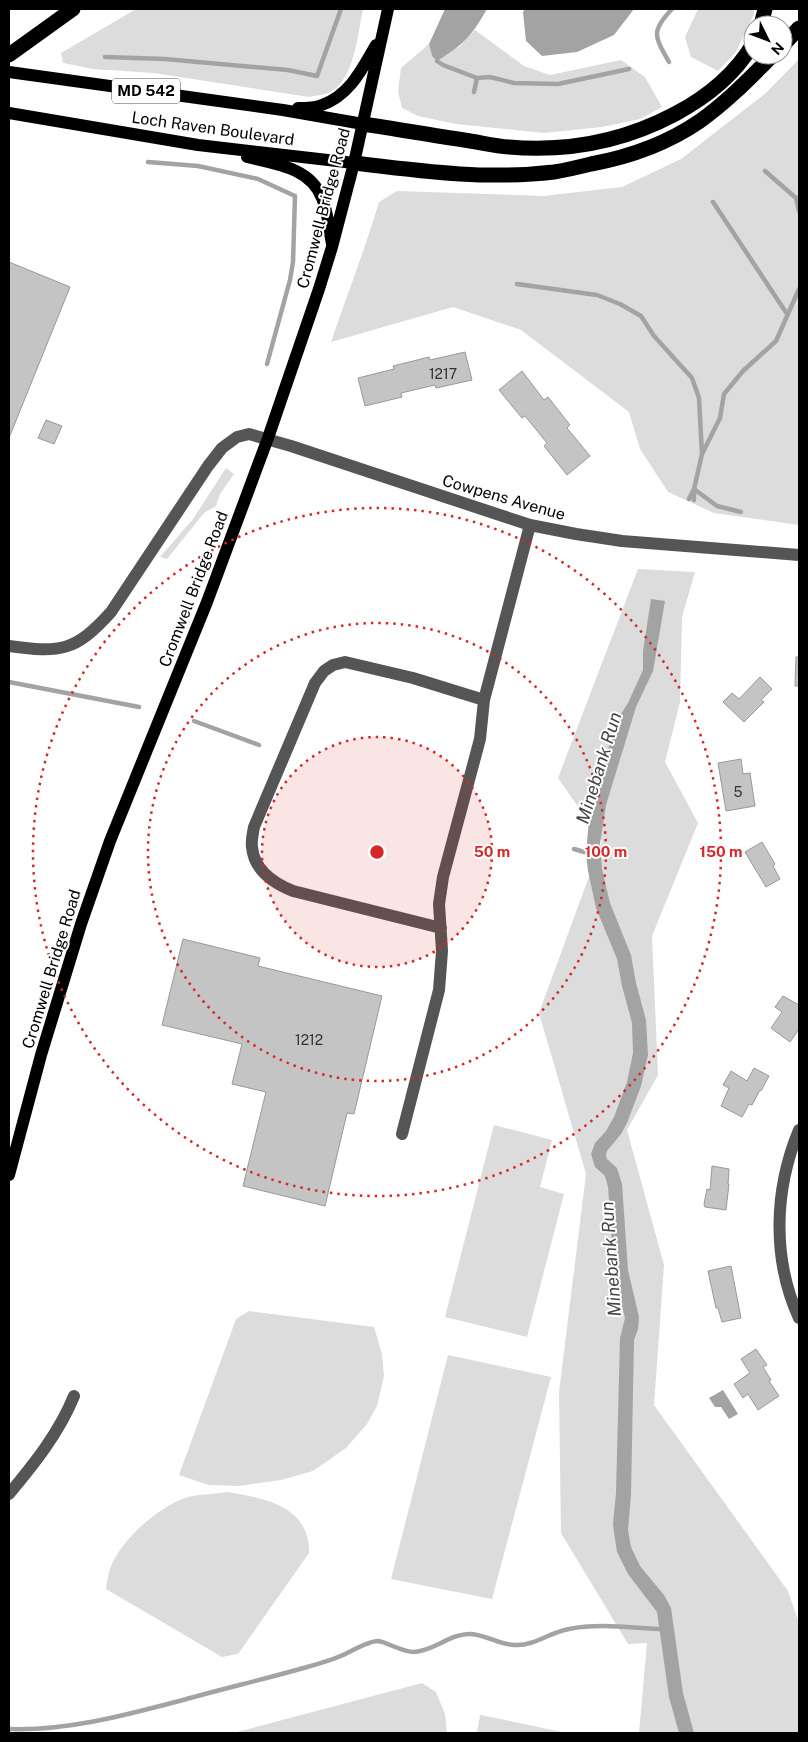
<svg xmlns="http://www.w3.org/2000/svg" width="808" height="1742" font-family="'Public Sans',sans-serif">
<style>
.green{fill:#dcdcdc}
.water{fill:#a3a3a3}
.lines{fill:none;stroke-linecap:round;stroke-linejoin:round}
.stream{stroke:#a3a3a3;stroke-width:4.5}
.building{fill:#c4c4c4;stroke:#999}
.minor{stroke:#555;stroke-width:12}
.major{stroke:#000;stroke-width:12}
.highway{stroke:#000;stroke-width:15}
.ring{fill:none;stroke:#d62828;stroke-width:2.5;stroke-dasharray:2.5 5}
.labels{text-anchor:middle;stroke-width:4;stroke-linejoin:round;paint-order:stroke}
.number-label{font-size:14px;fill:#313131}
.shield{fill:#fff;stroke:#4c4c4c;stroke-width:1}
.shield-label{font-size:15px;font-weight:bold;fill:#000}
.street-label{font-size:16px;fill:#000;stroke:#fff}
.water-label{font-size:18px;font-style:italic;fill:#444;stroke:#fff}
.centre{fill:#d62828;stroke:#fff;stroke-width:2.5}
.ring-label{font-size:15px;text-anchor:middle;font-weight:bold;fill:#d62828;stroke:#fff;stroke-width:4;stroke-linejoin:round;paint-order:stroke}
</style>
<rect width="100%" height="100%" fill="#fff"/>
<path class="green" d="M 136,9 L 363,9 C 358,32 355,73 335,89 C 328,95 318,95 309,97 L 154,73 L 93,69 L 63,63 L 61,53 Z
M 698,9 L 754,9 L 754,14 L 736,52 L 718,71 L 691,57 L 685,37 Z
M 475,30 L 524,66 L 550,75 L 621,60 L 645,77 L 662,107 L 640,119 L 602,127 L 544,133 L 456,124 L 418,116 L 402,108 L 398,91 L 401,68 L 429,44 L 432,56 L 459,47 Z
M 799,59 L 799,525 L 714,513 L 668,492 L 640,449 L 629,412 L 521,330 L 453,307 L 331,342 C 347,295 365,249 379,202 L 397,191 L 543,196 L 622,187 L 681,159 L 766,93 Z
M 226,468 L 234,474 L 220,494 L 216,506 L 204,513 L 167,559 L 160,557 L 193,519 Z
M 638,569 L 695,572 L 682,617 L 680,702 L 665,762 L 698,823 L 652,936 L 658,1075 L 627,1130 L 664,1265 L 654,1405 L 788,1591 L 799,1623 L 799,1733 L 639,1733 L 647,1643 L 628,1644 L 561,1533 L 559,1392 L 586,1174 L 539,1013 L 602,841 L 558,778 Z
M 494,1125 L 552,1140 L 540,1187 L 564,1194 L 527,1337 L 445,1317 Z
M 249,1311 L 374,1327 L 382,1354 L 384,1376 L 377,1406 L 367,1424 L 346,1448 L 313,1471 L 281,1480 L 239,1486 L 209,1485 L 179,1475 L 236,1319 Z
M 448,1355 L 551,1377 L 492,1599 L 391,1579 Z
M 227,1492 C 264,1498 310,1506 309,1553 L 238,1654 L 222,1657 L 106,1589 C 107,1583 108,1575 110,1569 C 120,1540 159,1506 188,1497 C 200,1494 215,1494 227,1492 Z
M 422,1683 L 436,1692 L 445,1714 L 447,1733 L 233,1733 Z
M 480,1715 L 481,1715 L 567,1733 L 477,1733 Z"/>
<path class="water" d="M 445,9 L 487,9 C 471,37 464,44 437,61 L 432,56 L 429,44 Z
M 525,9 L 634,9 L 614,35 L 577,52 L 542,56 L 526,41 L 523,12 Z
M 651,599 L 665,601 L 653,671 L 636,707 L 606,805 L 600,844 L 602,869 L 610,903 L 631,955 L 636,983 L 646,1020 L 648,1055 L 641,1086 L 627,1123 L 621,1134 L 607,1151 L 606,1155 L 607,1159 L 617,1168 L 622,1184 L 628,1270 L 639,1317 L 638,1329 L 634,1340 L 631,1494 L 628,1530 L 631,1547 L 640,1566 L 664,1595 L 671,1608 L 683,1693 L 694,1733 L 679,1733 L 669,1697 L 657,1612 L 628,1574 L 617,1552 L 614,1532 L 613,1524 L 616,1493 L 620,1338 L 625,1318 L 614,1272 L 608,1187 L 605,1176 L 595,1167 L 591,1154 L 595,1143 L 606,1131 L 614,1117 L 627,1082 L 633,1053 L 632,1023 L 622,986 L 617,959 L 596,908 L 588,871 L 586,853 L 590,809 L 613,733 L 617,720 L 628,703 L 643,670 L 643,651 Z
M 723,1390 L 738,1414 L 729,1419 L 721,1407 L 715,1407 L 709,1398 Z"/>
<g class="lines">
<path class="stream" d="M 105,57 L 165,59 L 288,70 L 317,76 L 341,9
M 437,61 L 443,65 L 477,78 L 490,77 L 514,83 L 558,84 L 629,69
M 669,62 C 655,37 650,32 672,9
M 474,92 L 477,78
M 148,162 L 198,166 L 258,179 L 295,196 L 293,262 L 290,280 L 267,364
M 765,171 L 796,198
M 798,198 L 796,198 L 799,211
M 713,202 L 787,314
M 517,284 L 597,295 L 620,304 L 641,316 L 654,336 L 692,378 L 699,398 L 702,454
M 694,489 L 717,506 L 741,512
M 689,499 L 694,489 L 702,454 L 720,418 L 724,394 L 743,371 L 776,341 L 799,289
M 694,500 L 694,491
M 9,682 L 139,707
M 194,721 L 259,745
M 574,849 L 591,854
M 9,1729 C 68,1731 126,1715 183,1700 C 222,1689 261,1680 300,1669 C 314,1665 330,1661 343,1655 C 352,1651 368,1641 378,1641 C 387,1642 402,1652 414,1652 C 434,1651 451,1633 471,1634 C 486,1635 500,1645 515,1645 C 535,1646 550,1632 569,1629 C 599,1623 632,1628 663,1629"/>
</g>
<path class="building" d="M 9,262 L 70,287 L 9,438 Z
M 465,352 L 472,380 L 436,388 L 435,385 L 401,393 L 402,397 L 365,406 L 358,378 L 394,369 L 393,366 L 429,357 L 430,360 Z
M 522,371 L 544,400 L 548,397 L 570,425 L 567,428 L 590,456 L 567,475 L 544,446 L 547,443 L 525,416 L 522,418 L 499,390 Z
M 46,420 L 62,426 L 54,444 L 38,438 Z
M 796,657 L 799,657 L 799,686 L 795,686 Z
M 760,677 L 772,689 L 761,700 L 764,702 L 744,722 L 723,702 L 732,693 L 739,699 Z
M 741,759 L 743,774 L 750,773 L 755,806 L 726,811 L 718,763 Z
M 762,842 L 775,864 L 773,866 L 780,879 L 766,887 L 745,852 Z
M 183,939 L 260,958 L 258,966 L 382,996 L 354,1114 L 347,1113 L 325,1206 L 243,1186 L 266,1092 L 232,1084 L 242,1044 L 162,1025 Z
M 783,996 L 799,1005 L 799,1029 L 790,1042 L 771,1028 L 782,1012 L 775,1007 Z
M 754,1068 L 769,1076 L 761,1091 L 760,1090 L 752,1105 L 749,1104 L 742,1117 L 721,1106 L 729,1088 L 723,1085 L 731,1071 L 747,1081 Z
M 712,1166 L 729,1169 L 728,1184 L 729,1184 L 726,1210 L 705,1207 L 704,1204 L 707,1189 L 710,1190 Z
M 731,1266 L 741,1318 L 722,1322 L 718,1308 L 716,1308 L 708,1271 Z
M 756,1349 L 767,1365 L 763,1367 L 771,1380 L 769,1381 L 779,1396 L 758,1410 L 748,1394 L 743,1398 L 734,1384 L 750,1373 L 741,1359 Z"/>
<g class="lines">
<path class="minor" d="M 9,646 C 60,653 75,652 111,612 L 208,466 L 222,448 L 237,437 L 249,434 L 291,446 L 530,525 L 576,534 L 622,541 L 799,555
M 441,928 L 293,891 C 273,883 254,870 252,847 C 251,840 253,833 254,827 L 315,683 L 324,671 L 333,665 L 345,662 L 413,678 L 484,700
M 799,1130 C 774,1190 772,1259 799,1318
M 402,1134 L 439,990 L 442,951 L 439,904 L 443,877 L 480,739 L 484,700 L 530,525
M 9,1494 C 34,1464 59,1433 74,1396"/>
<path class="major" d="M 9,72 L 283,110 L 363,124
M 298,108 C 305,108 314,108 322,105 C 350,95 362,69 376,45
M 9,113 L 198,145 L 354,163
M 247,157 C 275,164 310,167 322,198 C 328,212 329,229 332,244
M 9,1175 L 41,1055 L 81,924 L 110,841 L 207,602 L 268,438 L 319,289 L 332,247 L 354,163 L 388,9"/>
<path class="highway" d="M 761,25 L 765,9
M 783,45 L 799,28
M 9,55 L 73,9
M 363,124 C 397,129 430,135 464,140 C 479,142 494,146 509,147 C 567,152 624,141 675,114 C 707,97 734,76 753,44
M 354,163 C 421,171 487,180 554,172 C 567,170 579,167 591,164 C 629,157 668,143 700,121 C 727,102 750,78 773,55"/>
</g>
<circle cx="377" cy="852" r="115" fill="#d62828" fill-opacity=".12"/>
<g class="ring">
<circle cx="377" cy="852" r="115"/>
<circle cx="377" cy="852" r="229"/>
<circle cx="377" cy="852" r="344"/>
</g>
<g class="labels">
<g class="number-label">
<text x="443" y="379">1217</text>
<text x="738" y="797">5</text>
<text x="309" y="1045">1212</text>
</g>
<rect class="shield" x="112" y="78.5" width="68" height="25" rx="4"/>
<g class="shield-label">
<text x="146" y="96">MD 542</text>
</g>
<g class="street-label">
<text transform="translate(213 128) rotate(8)" y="6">Loch Raven Boulevard</text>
<text transform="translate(323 208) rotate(-75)" y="6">Cromwell Bridge Road</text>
<text transform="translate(504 497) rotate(16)" y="6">Cowpens Avenue</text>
<text transform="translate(193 589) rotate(-69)" y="6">Cromwell Bridge Road</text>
<text transform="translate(51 969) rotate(-73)" y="6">Cromwell Bridge Road</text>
</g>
<g class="water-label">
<text transform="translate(599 768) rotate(-73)" y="6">Minebank Run</text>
<text transform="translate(611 1259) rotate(-94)" y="6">Minebank Run</text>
</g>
</g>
<circle cx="377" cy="852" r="8" class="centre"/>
<g class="ring-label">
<text x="492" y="857">50 m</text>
<text x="606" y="857">100 m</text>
<text x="721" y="857">150 m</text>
</g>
<rect width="808" height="1742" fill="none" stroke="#000000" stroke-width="20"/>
<g transform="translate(768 40) rotate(132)"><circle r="24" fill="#ffffff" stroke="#999999"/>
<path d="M0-4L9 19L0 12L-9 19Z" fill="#000000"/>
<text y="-8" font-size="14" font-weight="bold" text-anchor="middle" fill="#000000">N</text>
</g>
</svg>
